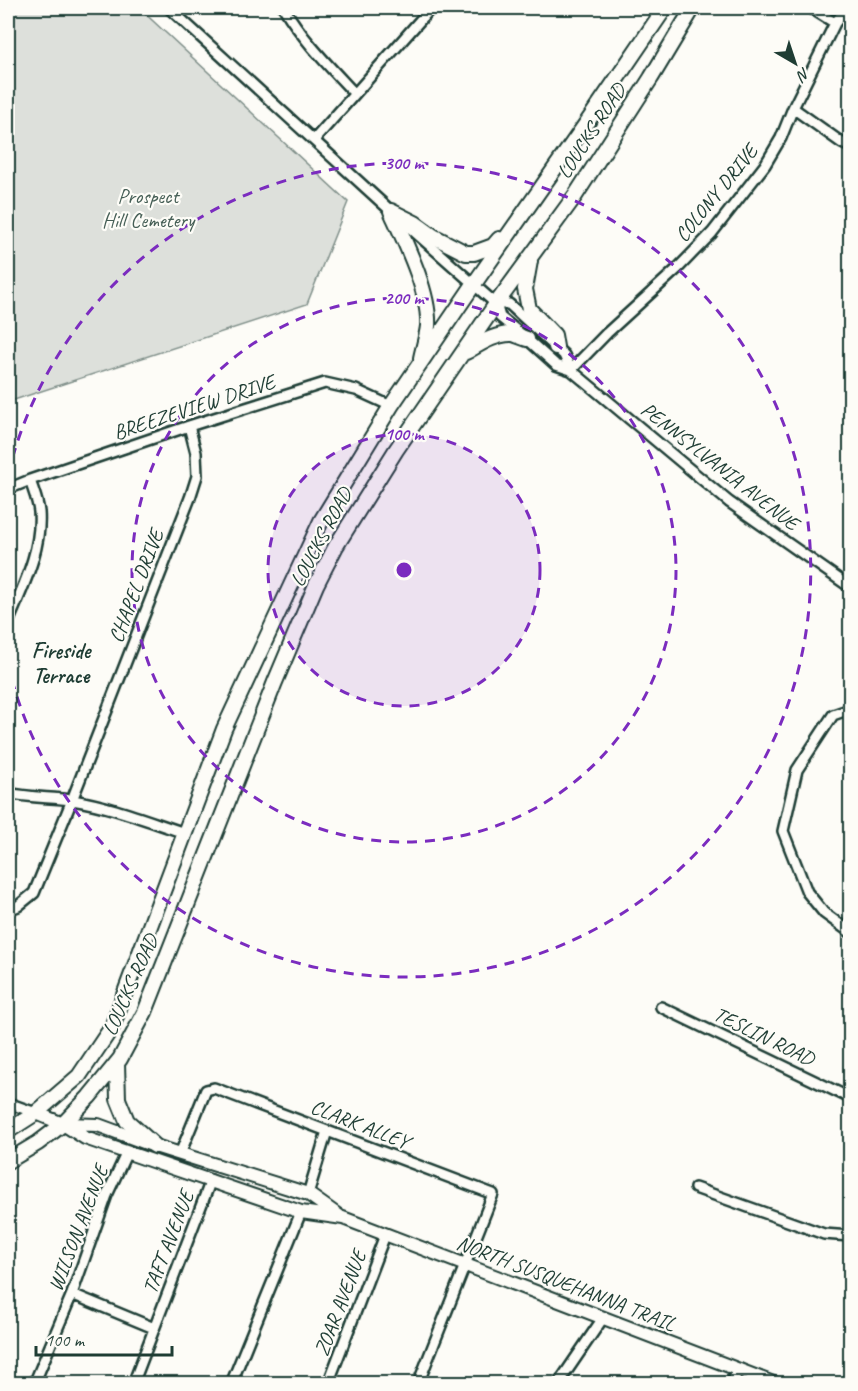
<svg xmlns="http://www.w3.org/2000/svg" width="858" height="1391" font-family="Caveat,sans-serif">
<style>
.green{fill:#dde0db;stroke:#7e8e88;stroke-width:1.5}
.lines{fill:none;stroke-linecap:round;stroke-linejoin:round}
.minor-casing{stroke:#1f3d34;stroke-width:14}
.major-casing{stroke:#1f3d34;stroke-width:16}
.highway-casing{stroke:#1f3d34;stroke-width:18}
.minor{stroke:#fdfcf7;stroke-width:9}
.major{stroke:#fdfcf7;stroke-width:12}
.highway{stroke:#fdfcf7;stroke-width:14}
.ring{fill:none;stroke:#7b2cbf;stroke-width:3;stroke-dasharray:10 8}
.labels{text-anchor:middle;stroke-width:4.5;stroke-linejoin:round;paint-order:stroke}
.street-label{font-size:21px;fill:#1f3d34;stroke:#fdfcf7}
.park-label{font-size:21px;fill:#455e55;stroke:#fdfcf7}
.neighbourhood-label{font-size:22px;font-weight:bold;fill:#1f3d34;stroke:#fdfcf7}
.centre{fill:#7b2cbf;stroke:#fdfcf7;stroke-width:3}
.ring-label{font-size:18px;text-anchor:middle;font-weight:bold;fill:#7b2cbf;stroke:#fdfcf7;stroke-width:4.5;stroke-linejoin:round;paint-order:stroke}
</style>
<rect width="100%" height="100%" fill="#fdfcf7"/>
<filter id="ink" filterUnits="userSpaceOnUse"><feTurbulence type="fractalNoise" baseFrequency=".0167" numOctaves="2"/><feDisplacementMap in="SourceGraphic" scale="12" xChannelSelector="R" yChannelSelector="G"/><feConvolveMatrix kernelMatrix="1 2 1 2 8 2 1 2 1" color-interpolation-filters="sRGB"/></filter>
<g filter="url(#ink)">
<path class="green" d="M 8,8 L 139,8 L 348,202 L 307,304 L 8,402 Z"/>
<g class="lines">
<defs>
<path id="minor" d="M 169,8 L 391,211 L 496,304 L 500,317 L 527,339 L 556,365 L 571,370 L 729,502 L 850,587
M 284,8 C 303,40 329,66 354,93
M 811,8 L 835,23
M 793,108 L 842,143 L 850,147
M 314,140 L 431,8
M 496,304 L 509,304 L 564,355 L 571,370
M 571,370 L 607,333 L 677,269 L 712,233 L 765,165 L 781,138 L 793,108 L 835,23 L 847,8
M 8,489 L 30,480 L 189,426 L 325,383 L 356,390 L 391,406
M 8,623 C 22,588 42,551 39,512 C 38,501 33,490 30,480
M 850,709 L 833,715 L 797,770 L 783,831 L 807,892 L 824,913 L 850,932
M 8,793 C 29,798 51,797 72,800 C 111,806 148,821 185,833
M 8,910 L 18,906 L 34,893 L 72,800 L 190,498 L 197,476 L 196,453 L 189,426
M 661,1007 L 850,1098
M 8,1103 L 36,1113
M 180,1154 L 206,1090 L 214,1088 L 493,1194 L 418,1384
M 695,1188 L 824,1234 L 850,1236
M 308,1194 L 327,1131
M 72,1294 L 154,1328
M 34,1384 L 72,1294 L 107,1195 L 127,1152
M 133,1384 L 211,1180
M 231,1384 L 301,1212
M 328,1384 L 385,1235
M 558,1384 L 603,1318
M 730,1384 L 740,1369"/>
<path id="major" d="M 36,1113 L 63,1124 L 85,1138 L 152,1161 L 301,1212 L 343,1218 L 776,1384
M 66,1124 L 98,1125 L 155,1146 L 308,1194 L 339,1216"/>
<path id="highway" d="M 391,211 L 415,223 L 433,236 L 466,253 L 474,253 L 493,246 L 499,239
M 391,211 C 405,242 430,293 428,326 C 427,336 423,348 421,358
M 530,261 L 525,289 L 529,309 L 554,335 L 556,347
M 466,352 C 480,344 496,333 513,334 C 517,335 523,338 527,339
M 117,1063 L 118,1099 L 127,1121 L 155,1146
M 8,1131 L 36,1113 L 79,1076 L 112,1027 L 224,729 L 321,521 L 391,406 L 474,284 L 588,121 L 665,8
M 8,1161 L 38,1143 L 63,1124 L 89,1097 L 120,1059 L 145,1012 L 275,682 L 316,585 L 336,546 L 396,450 L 496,304 L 575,196 L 651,78 L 693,8"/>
</defs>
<use href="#minor" class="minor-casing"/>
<use href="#major" class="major-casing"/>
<use href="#highway" class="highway-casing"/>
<use href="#minor" class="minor"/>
<use href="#major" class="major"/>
<use href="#highway" class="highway"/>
</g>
</g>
<circle cx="404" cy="570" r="136" fill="#7b2cbf" fill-opacity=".12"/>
<g class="ring">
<circle cx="404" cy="570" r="136"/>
<circle cx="404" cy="570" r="272"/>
<path d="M8 475A407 407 0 1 1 8 665"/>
</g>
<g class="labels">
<g class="street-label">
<text transform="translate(591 131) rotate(-57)" y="7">LOUCKS ROAD</text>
<text transform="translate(716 193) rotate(-51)" y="7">COLONY DRIVE</text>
<text transform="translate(194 407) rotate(-18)" y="7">BREEZEVIEW DRIVE</text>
<text transform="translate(720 466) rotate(38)" y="7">PENNSYLVANIA AVENUE</text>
<text transform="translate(321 537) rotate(-62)" y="7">LOUCKS ROAD</text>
<text transform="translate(136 586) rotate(-69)" y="7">CHAPEL DRIVE</text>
<text transform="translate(130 985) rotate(-66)" y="7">LOUCKS ROAD</text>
<text transform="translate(764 1036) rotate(26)" y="7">TESLIN ROAD</text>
<text transform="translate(360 1124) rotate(21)" y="7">CLARK ALLEY</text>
<text transform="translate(78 1228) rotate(-69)" y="7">WILSON AVENUE</text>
<text transform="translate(168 1242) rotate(-69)" y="7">TAFT AVENUE</text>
<text transform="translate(566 1283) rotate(21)" y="7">NORTH SUSQUEHANNA TRAIL</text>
<text transform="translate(340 1303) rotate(-69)" y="7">ZOAR AVENUE</text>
</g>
<g class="park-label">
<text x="148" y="203">Prospect<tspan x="148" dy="24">Hill Cemetery</tspan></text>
</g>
<g class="neighbourhood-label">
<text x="61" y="658">Fireside<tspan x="61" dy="25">Terrace</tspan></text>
</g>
</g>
<circle cx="404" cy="570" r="9" class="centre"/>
<g class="ring-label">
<text x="404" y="169">300 m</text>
<text x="404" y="304">200 m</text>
<text x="404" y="440">100 m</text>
</g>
<rect width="858" height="1391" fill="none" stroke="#fdfcf7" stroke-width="30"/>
<rect x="15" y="15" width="828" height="1361" fill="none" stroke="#1f3d34" stroke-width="2" filter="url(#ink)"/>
<g transform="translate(795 63) rotate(141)" stroke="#fdfcf7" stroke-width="4.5" paint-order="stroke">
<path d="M0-4.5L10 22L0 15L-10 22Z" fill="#1f3d34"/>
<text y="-9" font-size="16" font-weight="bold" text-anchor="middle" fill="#1f3d34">N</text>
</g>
<path d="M36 1346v9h136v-9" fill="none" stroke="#1f3d34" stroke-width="3"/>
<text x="45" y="1346" font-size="18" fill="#1f3d34" stroke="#fdfcf7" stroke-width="4.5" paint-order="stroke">100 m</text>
</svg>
